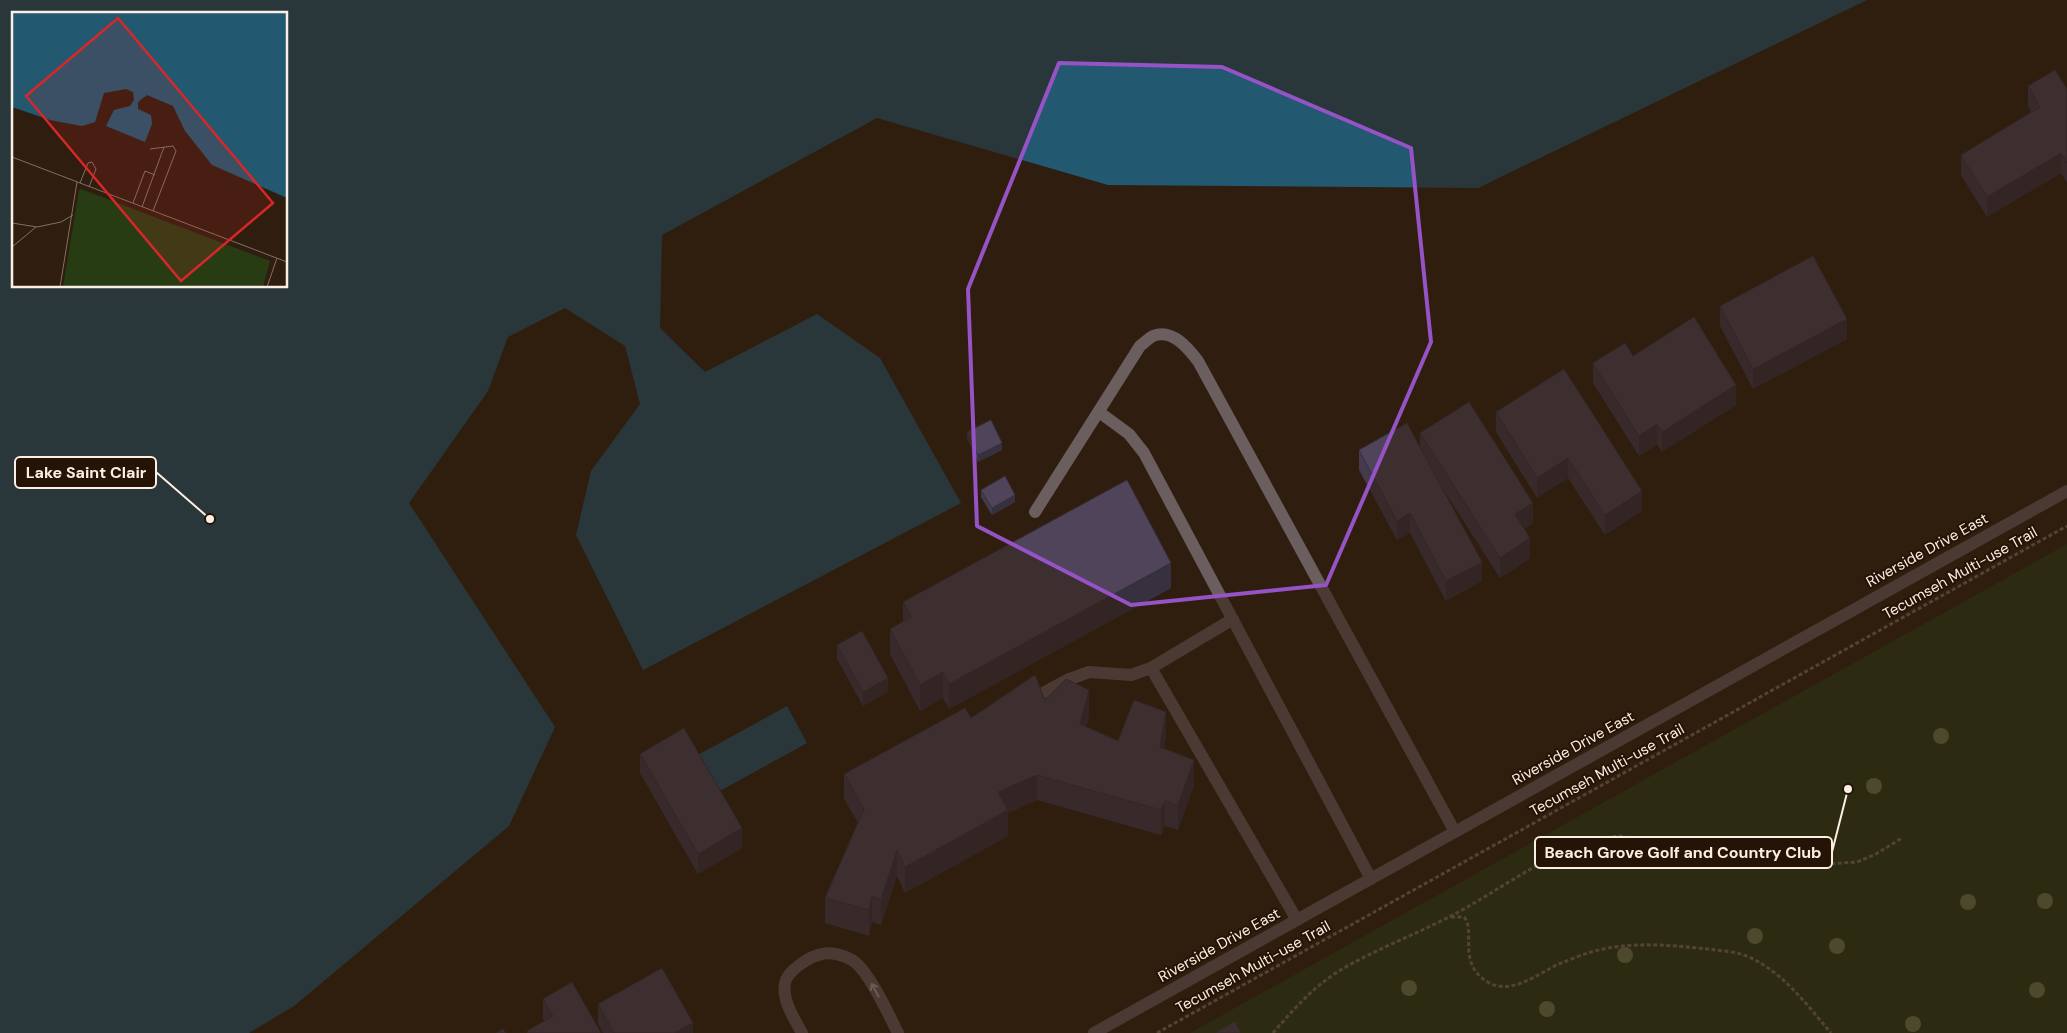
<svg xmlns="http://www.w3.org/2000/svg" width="2067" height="1033" font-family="'DM Sans',sans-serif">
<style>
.green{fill:#283c14}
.water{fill:#225870;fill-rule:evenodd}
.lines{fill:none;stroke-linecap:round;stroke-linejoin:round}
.path{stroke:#807063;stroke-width:3;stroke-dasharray:4 2.5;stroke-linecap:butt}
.service{stroke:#6b5e5f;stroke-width:12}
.tertiary{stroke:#6b5e5f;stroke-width:12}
.tree{fill:#727e53}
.wall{fill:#443a4d}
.shaded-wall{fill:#37303e}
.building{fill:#4f4459;stroke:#37303e}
.oneway{stroke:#b3a6a2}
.marked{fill:none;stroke:#9553c6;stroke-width:4;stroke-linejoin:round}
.labels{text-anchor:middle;stroke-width:4;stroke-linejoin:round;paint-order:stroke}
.street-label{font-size:15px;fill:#fbeee4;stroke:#251406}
.inset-road{fill:none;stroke:#817164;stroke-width:1}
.view{fill:#d62828;fill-opacity:0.15;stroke:#d62828;stroke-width:2.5}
.inset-edge{fill:none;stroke:#fbeee4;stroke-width:2.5}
.leader{fill:none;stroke:#fbeee4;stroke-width:2}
.callout-dot{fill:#fbeee4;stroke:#251406;stroke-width:2}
.callout{fill:#251406;stroke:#fbeee4;stroke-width:2}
.callout-label{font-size:16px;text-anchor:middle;font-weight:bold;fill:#fbeee4}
</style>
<rect width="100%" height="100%" fill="#2f1d0f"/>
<path class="green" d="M 2067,544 L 2067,1033 L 1190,1033 Z"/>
<path class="water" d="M 0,0 L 1867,0 L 1478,188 L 1108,185 L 877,118 L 662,235 L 660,328 L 705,372 L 817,314 L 880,358 L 961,503 L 643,670 L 576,535 L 591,471 L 640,404 L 625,346 L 565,308 L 508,337 L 488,391 L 409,503 L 555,727 L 509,826 L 294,1006 L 249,1033 L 0,1033 ZM 14,14 L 286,14 L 286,286 L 14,286 Z
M 787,706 L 807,743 L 718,792 L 696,756 Z"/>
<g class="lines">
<path class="path" d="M 1451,917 L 1464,917 C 1476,930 1457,962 1486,981 C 1510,997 1537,974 1559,964 C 1569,960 1581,955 1591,952 C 1629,941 1669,945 1708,949 C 1721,951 1736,951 1749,957 C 1784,973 1807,1005 1831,1033
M 1157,1033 L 2067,526
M 1273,1033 C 1293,1010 1313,987 1339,971 C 1374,950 1412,936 1449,917 C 1499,892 1562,840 1619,836 L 1718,852 L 1827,864 L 1857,862 L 1876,854 L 1902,838"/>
<path class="service" d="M 1099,412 L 1129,434 L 1144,453 L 1371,879
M 1035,512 L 1140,346 C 1144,343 1149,338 1153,336 C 1172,328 1188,348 1198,361 L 1455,832
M 1233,619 L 1151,668 L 1297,920
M 1043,693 L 1067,680 L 1089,672 L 1131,675 L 1151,668
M 802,1033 C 794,1018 782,1001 785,983 C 787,971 810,956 822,954 C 831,952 844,955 852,960 C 868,969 889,1015 898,1033"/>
<path class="tertiary" d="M 1094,1033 L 2067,491"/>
</g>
<g class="tree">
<circle cx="1941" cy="736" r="8"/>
<circle cx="1874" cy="786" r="8"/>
<circle cx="2045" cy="901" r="8"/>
<circle cx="1968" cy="902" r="8"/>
<circle cx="1755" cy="936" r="8"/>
<circle cx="1837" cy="946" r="8"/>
<circle cx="1625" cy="955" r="8"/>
<circle cx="1409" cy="988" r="8"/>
<circle cx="2037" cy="990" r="8"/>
<circle cx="1547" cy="1009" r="8"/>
<circle cx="1913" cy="1024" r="8"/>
</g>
<path class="wall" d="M 2028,86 L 2067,89 L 2067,183 L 2061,173 L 1987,217 L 1961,175 L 1961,155 L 2031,112 L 2028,106 Z
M 1720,306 L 1847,339 L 1753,389 L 1720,326 Z
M 1633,356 L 1736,405 L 1662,452 L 1657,444 L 1639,456 L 1593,383 L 1593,363 Z
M 1564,369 L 1642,511 L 1605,535 L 1568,478 L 1537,498 L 1496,432 L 1496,412 Z
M 967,432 L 1002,450 L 978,462 L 967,439 Z
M 1420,433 L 1533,523 L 1524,529 L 1530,558 L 1500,578 L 1441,486 L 1482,581 L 1446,601 L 1410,533 L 1397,540 L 1359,470 L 1359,450 L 1420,447 Z
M 981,490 L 1015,502 L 992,515 L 981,497 Z
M 1171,588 L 949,709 L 943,698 L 920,711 L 890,654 L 890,629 L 903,621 L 903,602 Z
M 837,645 L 888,692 L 863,706 L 837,659 Z
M 1045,700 L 1089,716 L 1086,727 L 1118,741 L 1166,738 L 1164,749 L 1194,785 L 1178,830 L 1165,826 L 1161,835 L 1037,800 L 1008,813 L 1008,836 L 905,893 L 897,876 L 881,925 L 872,922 L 869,936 L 825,923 L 825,898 L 858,823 L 844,799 L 844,774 L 971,718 Z
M 640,754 L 742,848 L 698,874 L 640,773 Z
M 543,999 L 601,1033 L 527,1033 L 527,1031 L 544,1021 L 543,1019 Z
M 598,1004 L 693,1033 L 603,1033 L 598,1024 Z"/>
<path class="shaded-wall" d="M 2061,153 L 2061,173 L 1987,217 L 1987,197 Z
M 1847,319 L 1847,339 L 1753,389 L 1753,369 Z
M 1736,385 L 1736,405 L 1662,452 L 1662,432 Z
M 1657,424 L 1657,444 L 1639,456 L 1639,436 Z
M 1002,443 L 1002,450 L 978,462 L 978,455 Z
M 1568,458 L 1568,478 L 1537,498 L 1537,478 Z
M 1642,491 L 1642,511 L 1605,535 L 1605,515 Z
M 1015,495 L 1015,502 L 992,515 L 992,508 Z
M 1533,503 L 1533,523 L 1515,534 L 1515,514 Z
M 1410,513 L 1410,533 L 1397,540 L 1397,521 Z
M 1530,538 L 1530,558 L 1500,578 L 1500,558 Z
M 1482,562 L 1482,581 L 1446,601 L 1446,581 Z
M 1171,563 L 1171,588 L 949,709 L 949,684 Z
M 943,672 L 943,698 L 920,711 L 920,685 Z
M 888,678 L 888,692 L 863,706 L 863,692 Z
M 1089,690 L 1089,716 L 1080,749 L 1080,724 Z
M 1166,712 L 1166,738 L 1160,772 L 1160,747 Z
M 1194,760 L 1194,785 L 1178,830 L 1178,805 Z
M 1037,775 L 1037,800 L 1008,813 L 1008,836 L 905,893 L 905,867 L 998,792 Z
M 1165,801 L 1165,826 L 1161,835 L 1161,810 Z
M 742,828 L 742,848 L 698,874 L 698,854 Z
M 897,850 L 897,876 L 881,925 L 881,900 Z
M 872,896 L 872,922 L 869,936 L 869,910 Z
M 693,1023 L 693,1033 L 675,1033 Z"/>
<path class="building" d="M 2055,70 L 2067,89 L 2067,163 L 2061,153 L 1987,197 L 1961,155 L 2040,107 L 2028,86 Z
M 1813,256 L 1847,319 L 1753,369 L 1720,306 Z
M 1694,317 L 1736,385 L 1662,432 L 1657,424 L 1639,436 L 1593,363 L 1625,343 L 1633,356 Z
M 1564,369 L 1642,491 L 1605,515 L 1568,458 L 1537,478 L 1496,412 Z
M 1469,402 L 1533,503 L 1515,514 L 1530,538 L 1500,558 L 1420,433 Z
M 991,420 L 1002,443 L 978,455 L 967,432 Z
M 1407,423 L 1482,562 L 1446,581 L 1410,513 L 1397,521 L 1359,450 Z
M 1005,476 L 1015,495 L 992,508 L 981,490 Z
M 1127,480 L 1171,563 L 949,684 L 943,672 L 920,685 L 890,629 L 911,617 L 903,602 Z
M 862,631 L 888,678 L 863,692 L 837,645 Z
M 1035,675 L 1045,700 L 1066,679 L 1089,690 L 1080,724 L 1118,741 L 1134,700 L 1166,712 L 1160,747 L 1194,760 L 1178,805 L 1165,801 L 1161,810 L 1037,775 L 998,792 L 1008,810 L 905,867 L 897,850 L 881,900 L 872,896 L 869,910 L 825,898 L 864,809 L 844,774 L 965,708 L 971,718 Z
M 684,728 L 742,828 L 698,854 L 640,754 Z
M 662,968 L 693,1023 L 675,1033 L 614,1033 L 598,1004 Z
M 572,982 L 601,1033 L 528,1033 L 527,1031 L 553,1016 L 543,999 Z
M 1235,1021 L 1241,1033 L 1215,1033 Z
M 503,1029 L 506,1033 L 496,1033 Z"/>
<defs><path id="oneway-shaft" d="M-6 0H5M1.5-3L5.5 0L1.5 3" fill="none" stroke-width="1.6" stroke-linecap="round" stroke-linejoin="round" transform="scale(1.25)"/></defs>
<use class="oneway" href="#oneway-shaft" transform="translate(875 990) rotate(-119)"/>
<path d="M0 0H2067V1033H0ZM 1059,63 L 1222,67 L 1411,148 L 1431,342 L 1326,585 L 1131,605 L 977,526 L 968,289 Z" fill="#2f1d0f" fill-opacity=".55" fill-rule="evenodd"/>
<path class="marked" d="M 1059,63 L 1222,67 L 1411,148 L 1431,342 L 1326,585 L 1131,605 L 977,526 L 968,289 Z"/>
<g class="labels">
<g class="street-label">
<text transform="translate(1927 550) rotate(-29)" y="5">Riverside Drive East</text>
<text transform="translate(1960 573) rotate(-29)" y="5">Tecumseh Multi-use Trail</text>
<text transform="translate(1573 748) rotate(-29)" y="5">Riverside Drive East</text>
<text transform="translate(1607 770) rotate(-29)" y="5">Tecumseh Multi-use Trail</text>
<text transform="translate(1219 945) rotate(-29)" y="5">Riverside Drive East</text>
<text transform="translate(1253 967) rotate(-29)" y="5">Tecumseh Multi-use Trail</text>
</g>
</g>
<g transform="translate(12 12)">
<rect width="275" height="275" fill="#2f1d0f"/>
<path d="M 69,177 L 258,249 L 251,275 L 51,275 L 67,178 Z" fill="#283c14"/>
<path d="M 0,0 L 275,0 L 275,186 L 200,153 L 173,119 L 161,94 L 135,83 L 126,90 L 126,97 L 139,103 L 140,112 L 133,130 L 94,114 L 102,98 L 118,94 L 122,88 L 121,80 L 114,77 L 92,81 L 83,110 L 70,114 L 38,108 L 0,95 Z" fill="#225870"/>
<path class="inset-road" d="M 138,137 L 161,134 L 164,139 L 141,199M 0,145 L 275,250M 68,171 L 76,151 L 80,150 L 84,157 L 77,175M 121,191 L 133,159 L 143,163M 130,195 L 152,135M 0,211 L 25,215 L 49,210 L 61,203M 0,235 L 24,215M 48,275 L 65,170M 255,275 L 265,246"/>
<path class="view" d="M 106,6 L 261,191 L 169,269 L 14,84 Z"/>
<rect width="275" height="275" class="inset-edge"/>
</g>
<path class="leader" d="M210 519L156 472M1848 789L1832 852"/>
<g class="callout-dot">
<circle cx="210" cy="519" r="5"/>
<circle cx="1848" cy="789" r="5"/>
</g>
<g class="callout">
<rect x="15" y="457" width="141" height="31" rx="5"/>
<rect x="1535" y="837" width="297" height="31" rx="5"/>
</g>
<g class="callout-label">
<text x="86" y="478">Lake Saint Clair</text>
<text x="1683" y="858">Beach Grove Golf and Country Club</text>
</g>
</svg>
